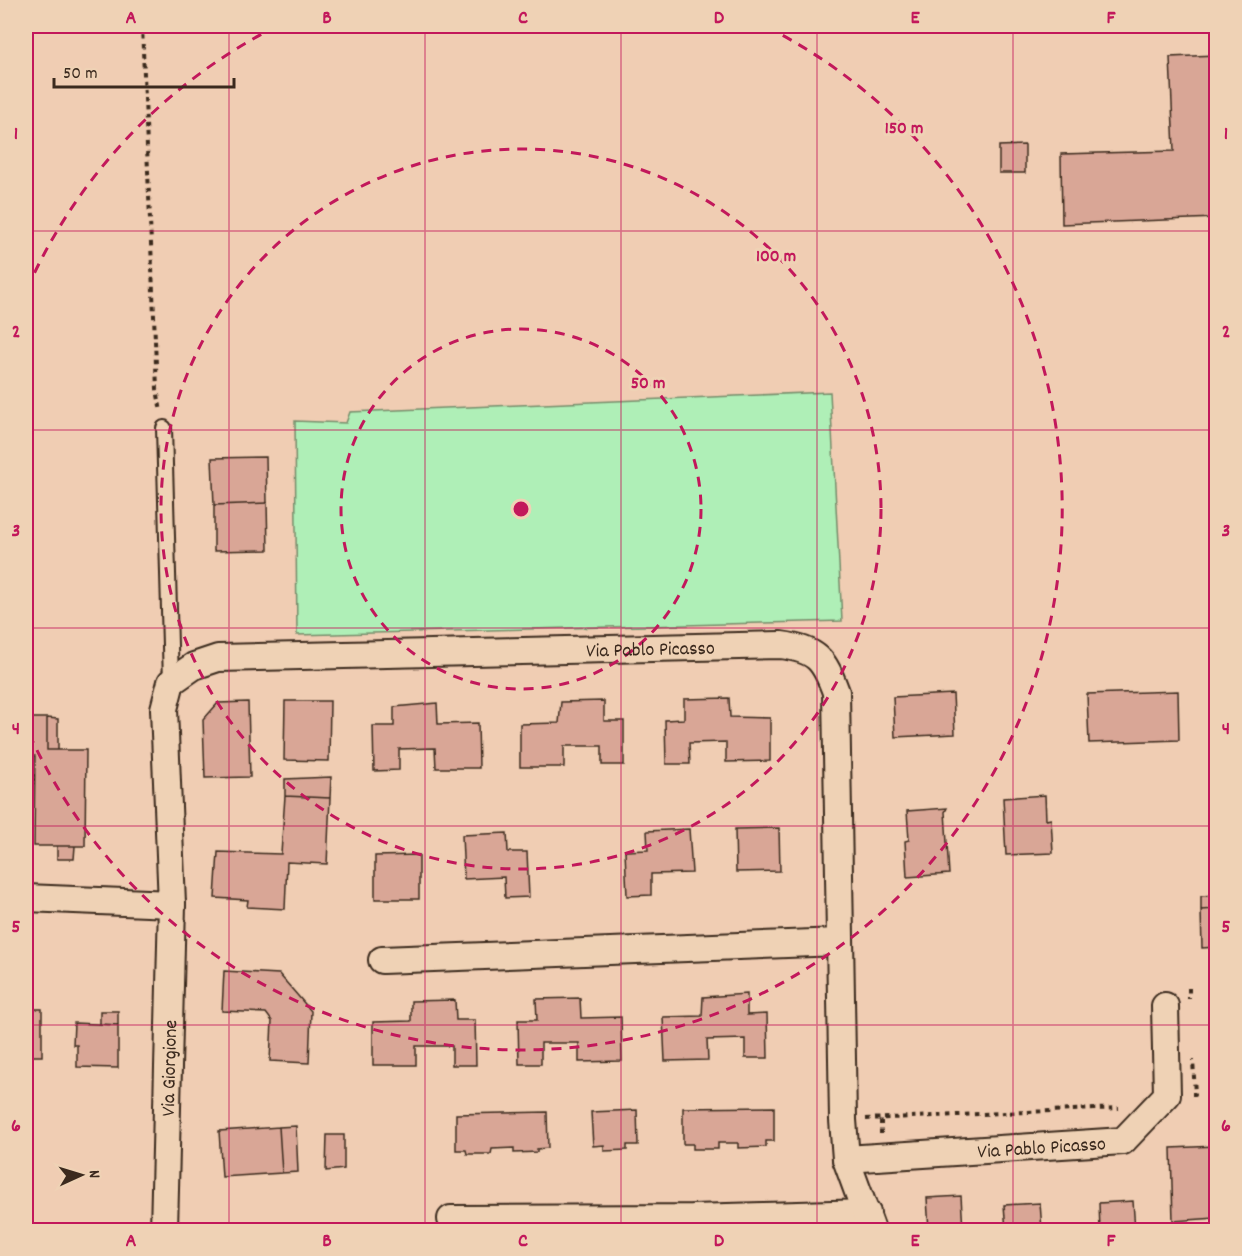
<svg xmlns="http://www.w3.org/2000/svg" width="1242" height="1256" font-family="Dekko,sans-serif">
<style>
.green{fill:#afefb7;stroke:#758c6a;stroke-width:1.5}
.building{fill:#d9a696;stroke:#3b2a1e;stroke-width:1.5}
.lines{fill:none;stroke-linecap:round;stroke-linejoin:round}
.lane-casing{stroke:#3b2a1e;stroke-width:18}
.street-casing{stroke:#3b2a1e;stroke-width:30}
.path{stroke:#3b2a1e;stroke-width:4;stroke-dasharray:4.5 4.5;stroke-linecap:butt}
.lane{stroke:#efd2b5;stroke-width:14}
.street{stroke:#efd2b5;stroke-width:26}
.grid{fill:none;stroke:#c2185b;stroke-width:1.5;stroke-opacity:0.55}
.ring{fill:none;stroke:#c2185b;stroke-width:3;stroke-dasharray:10 8}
.labels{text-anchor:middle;stroke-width:6;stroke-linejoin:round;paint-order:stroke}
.street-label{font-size:20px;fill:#3b2a1e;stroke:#efd2b5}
.centre{fill:#c2185b;stroke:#efd2b5;stroke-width:3}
.ring-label{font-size:18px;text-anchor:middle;font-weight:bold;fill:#c2185b;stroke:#efd2b5;stroke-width:6;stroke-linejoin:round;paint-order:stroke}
.neatline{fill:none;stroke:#c2185b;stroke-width:2}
.grid-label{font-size:20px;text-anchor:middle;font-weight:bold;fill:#c2185b}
</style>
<rect width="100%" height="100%" fill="#f0cdb3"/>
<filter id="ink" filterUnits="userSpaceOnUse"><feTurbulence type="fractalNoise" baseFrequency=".0167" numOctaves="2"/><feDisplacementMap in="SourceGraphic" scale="12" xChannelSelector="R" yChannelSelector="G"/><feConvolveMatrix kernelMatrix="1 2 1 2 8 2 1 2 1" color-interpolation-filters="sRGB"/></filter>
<g filter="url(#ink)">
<path class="green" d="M 830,392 L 842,621 L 297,635 L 295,421 L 346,423 L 350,412 Z"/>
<path class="building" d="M 1216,55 L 1216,218 L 1062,224 L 1061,154 L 1174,151 L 1170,57 Z
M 1025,145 L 1025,173 L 999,173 L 999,146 Z
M 266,457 L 267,503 L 214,505 L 212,458 Z
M 267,503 L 268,550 L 214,551 L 214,505 Z
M 1178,691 L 1179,740 L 1089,743 L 1087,694 Z
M 953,694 L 955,734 L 895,737 L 893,697 Z
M 729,698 L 730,717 L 770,718 L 770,761 L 726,762 L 726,742 L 689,743 L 690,764 L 666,764 L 665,720 L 684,719 L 684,699 Z
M 285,701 L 330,701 L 329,761 L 284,760 Z
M 604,701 L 604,721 L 624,721 L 624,765 L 602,765 L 602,746 L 564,746 L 564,767 L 520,767 L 520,724 L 559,723 L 561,702 Z
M 248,702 L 250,777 L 205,778 L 203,720 L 218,703 Z
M 437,703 L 438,724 L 478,723 L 479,768 L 436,768 L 435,748 L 399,749 L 399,770 L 374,771 L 373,726 L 394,726 L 394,707 Z
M 26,718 L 47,718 L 47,750 L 86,750 L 85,846 L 34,846 L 35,756 L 26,756 Z
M 47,718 L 58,719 L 58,750 L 47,750 Z
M 331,777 L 330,798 L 285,796 L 285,779 Z
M 1045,795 L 1046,820 L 1051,819 L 1053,853 L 1006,855 L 1003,798 Z
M 285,796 L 330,798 L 327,864 L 287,862 L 285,909 L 247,907 L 248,900 L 215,898 L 218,852 L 281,854 Z
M 947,808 L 945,812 L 949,874 L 907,877 L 905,841 L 909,840 L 907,811 Z
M 779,828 L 780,871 L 736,872 L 735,829 Z
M 689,829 L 692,873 L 651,874 L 651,895 L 627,896 L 625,851 L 648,850 L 647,831 Z
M 507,833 L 508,852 L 527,852 L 529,897 L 505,898 L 504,877 L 464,879 L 462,835 Z
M 57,846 L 75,846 L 74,859 L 57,859 Z
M 419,855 L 419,899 L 375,899 L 375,856 Z
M 1216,895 L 1216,909 L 1201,910 L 1201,896 Z
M 1216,909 L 1216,947 L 1202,948 L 1201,910 Z
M 224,971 L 279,974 L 311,1011 L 309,1063 L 270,1061 L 272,1021 L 266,1013 L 222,1011 Z
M 747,994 L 747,1015 L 767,1014 L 768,1058 L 745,1058 L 745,1039 L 707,1040 L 708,1060 L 665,1061 L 663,1017 L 702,1016 L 703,997 Z
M 580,998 L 581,1018 L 621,1017 L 622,1061 L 579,1062 L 579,1043 L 541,1043 L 541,1064 L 519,1064 L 518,1020 L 537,1020 L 536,999 Z
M 455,1000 L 456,1020 L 475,1020 L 476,1065 L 452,1065 L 452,1046 L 416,1046 L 416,1065 L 373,1065 L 373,1022 L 411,1021 L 411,1001 Z
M 26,1009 L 42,1009 L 42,1056 L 26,1056 Z
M 100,1011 L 118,1011 L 118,1025 L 100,1024 Z
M 74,1023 L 118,1025 L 118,1068 L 77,1067 L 77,1045 L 73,1045 Z
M 774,1107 L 774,1141 L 766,1141 L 766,1147 L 738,1148 L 738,1143 L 718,1143 L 718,1149 L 693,1149 L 693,1144 L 683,1144 L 683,1108 Z
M 637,1110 L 638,1145 L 627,1145 L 627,1150 L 604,1151 L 604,1145 L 593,1146 L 591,1112 Z
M 547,1112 L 548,1148 L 537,1149 L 537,1152 L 514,1153 L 514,1148 L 492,1149 L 491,1154 L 467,1154 L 466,1150 L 456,1150 L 456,1114 Z
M 296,1126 L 298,1172 L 282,1173 L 279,1127 Z
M 279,1127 L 282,1173 L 222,1177 L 219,1131 Z
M 327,1135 L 344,1135 L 344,1169 L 326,1171 Z
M 1216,1146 L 1216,1218 L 1173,1221 L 1171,1148 Z
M 961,1196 L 963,1230 L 929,1230 L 927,1198 Z
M 1133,1201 L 1135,1230 L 1100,1230 L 1099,1203 Z
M 1040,1203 L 1042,1230 L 1006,1230 L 1004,1205 Z"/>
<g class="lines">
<defs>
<path id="lane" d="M 164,428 L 171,682"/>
<g id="street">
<path d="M 26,898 L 172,904"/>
<path d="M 382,960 L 839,942"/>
<path id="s1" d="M 846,1159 L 1123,1141 L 1167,1095 L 1165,1006"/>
<path d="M 451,1219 L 692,1218 L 867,1213"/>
<path id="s2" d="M 164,1230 L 172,904 L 164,709 L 171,682 L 194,666 L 218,658 L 781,645 C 817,650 824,659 836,692 L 843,1120 L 846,1159 L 872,1230"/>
</g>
</defs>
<use href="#lane" class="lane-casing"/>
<use href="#street" class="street-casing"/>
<path class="path" d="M 142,26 L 157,389 L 161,412
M 1189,988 L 1189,999
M 1192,1094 L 1195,1094 L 1193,1060
M 866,1119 L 1119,1108
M 881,1134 L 881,1119"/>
<use href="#lane" class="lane"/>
<use href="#street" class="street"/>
</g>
</g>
<path class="grid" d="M 229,26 L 229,1230M 425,26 L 425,1230M 621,26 L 621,1230M 817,26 L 817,1230M 1013,26 L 1013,1230M 26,231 L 1216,231M 26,430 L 1216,430M 26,628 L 1216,628M 26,826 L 1216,826M 26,1025 L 1216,1025"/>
<g class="ring">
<circle cx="521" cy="509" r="180"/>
<circle cx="521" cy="509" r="360"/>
<path d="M27 289A541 541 0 0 1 275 27M767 27A541 541 0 1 1 27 729"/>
</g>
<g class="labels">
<g class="street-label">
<text dy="7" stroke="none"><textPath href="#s2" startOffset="1035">Via Pablo Picasso</textPath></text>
<text dy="7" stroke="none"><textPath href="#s2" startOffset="162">Via Giorgione</textPath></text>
<text dy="7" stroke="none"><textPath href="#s1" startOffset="196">Via Pablo Picasso</textPath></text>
</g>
</g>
<circle cx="521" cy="509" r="9" class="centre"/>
<g class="ring-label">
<text x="904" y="133">150 m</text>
<text x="776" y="261">100 m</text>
<text x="648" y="388">50 m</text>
</g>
<rect width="1242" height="1256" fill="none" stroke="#efd2b5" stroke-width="66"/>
<g transform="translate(81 1175) rotate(86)" stroke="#efd2b5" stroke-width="4.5" paint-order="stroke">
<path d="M0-4.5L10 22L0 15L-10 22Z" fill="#3b2a1e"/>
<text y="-9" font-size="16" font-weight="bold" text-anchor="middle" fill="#3b2a1e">N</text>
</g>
<path d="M54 78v9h180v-9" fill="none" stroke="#3b2a1e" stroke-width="3"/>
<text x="63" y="78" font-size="18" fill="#3b2a1e" stroke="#efd2b5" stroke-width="4.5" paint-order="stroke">50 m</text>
<rect x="33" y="33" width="1176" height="1190" class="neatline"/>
<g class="grid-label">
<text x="131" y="23">A</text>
<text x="327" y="23">B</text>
<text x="523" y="23">C</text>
<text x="719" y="23">D</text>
<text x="915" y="23">E</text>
<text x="1111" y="23">F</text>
<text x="16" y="139">1</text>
<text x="1226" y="139">1</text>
<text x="16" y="337">2</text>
<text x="1226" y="337">2</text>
<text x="16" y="536">3</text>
<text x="1226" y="536">3</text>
<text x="16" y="734">4</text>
<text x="1226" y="734">4</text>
<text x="16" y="932">5</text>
<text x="1226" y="932">5</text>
<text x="16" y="1131">6</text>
<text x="1226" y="1131">6</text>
<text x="131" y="1246">A</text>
<text x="327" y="1246">B</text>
<text x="523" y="1246">C</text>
<text x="719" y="1246">D</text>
<text x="915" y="1246">E</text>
<text x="1111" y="1246">F</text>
</g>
</svg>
